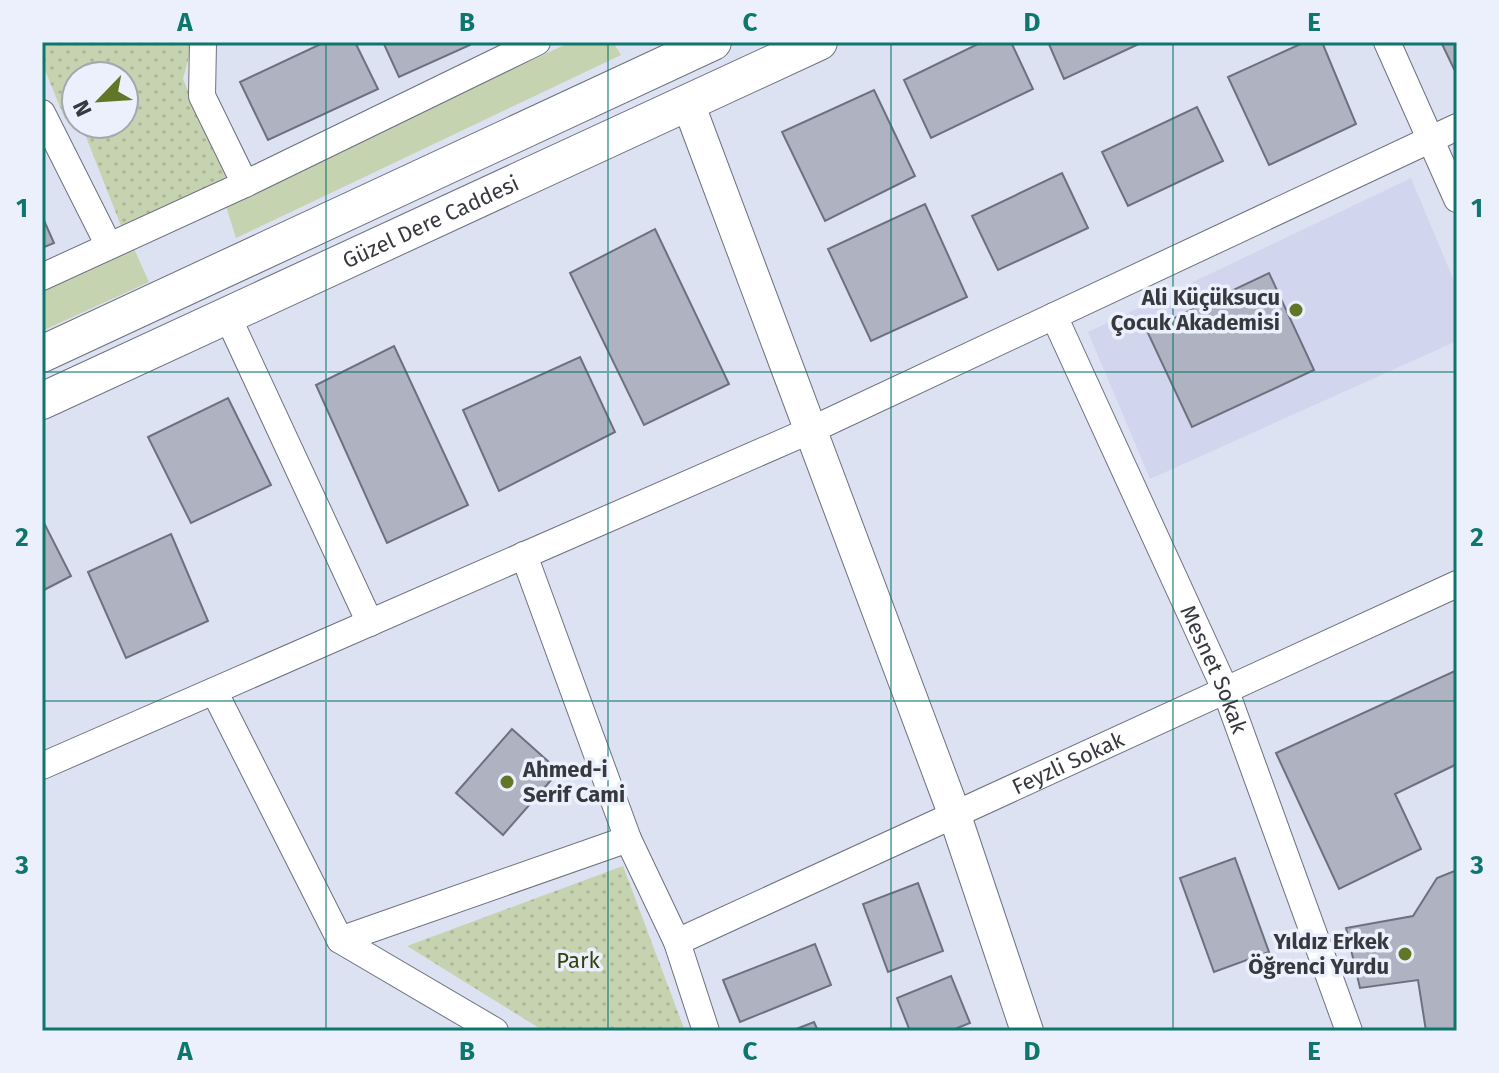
<svg xmlns="http://www.w3.org/2000/svg" width="1499" height="1073" font-family="'Fira Sans',sans-serif">
<style>
.built{fill:#d1d6ee}
.green{fill:#c6d3b0}
.park{fill:url(#park-dots)}
.building{fill:#aeb2c1;stroke:#6d707f;stroke-width:2}
.lines{fill:none;stroke-linecap:round;stroke-linejoin:round}
.minor-casing{stroke:#6d717f;stroke-width:28}
.tertiary-casing{stroke:#6d717f;stroke-width:34}
.secondary-casing{stroke:#6d717f;stroke-width:38}
.minor{stroke:#fff;stroke-width:26}
.tertiary{stroke:#fff;stroke-width:32}
.secondary{stroke:#fff;stroke-width:36}
.grid{fill:none;stroke:#0f766e;stroke-width:2;stroke-opacity:0.55}
.poi-dot{fill:#617728;stroke:#eceffc;stroke-width:3}
.labels{text-anchor:middle;stroke-width:7;stroke-linejoin:round;paint-order:stroke}
.street-label{font-size:22px;fill:#37393f;stroke:#eceffc}
.poi-label{font-size:22px;font-weight:bold;fill:#37393f;stroke:#eceffc;text-anchor:end}
.park-label{font-size:22px;fill:#33410d;stroke:#eceffc}
.neatline{fill:none;stroke:#0f766e;stroke-width:3}
.grid-label{font-size:26px;text-anchor:middle;font-weight:bold;fill:#0f766e}
</style>
<defs>
<pattern id="park-dots" width="8" height="8" patternUnits="userSpaceOnUse" patternTransform="scale(2)"><rect width="8" height="8" fill="#c6d3b0"/><path d="M2 2h.1M6 6h.1" fill="none" stroke="#abb698" stroke-width="1.8" stroke-linecap="round"/></pattern>
</defs>
<rect width="100%" height="100%" fill="#dde2f2"/>
<path class="built" d="M 1411,178 L 1457,288 L 1457,341 L 1150,479 L 1088,332 Z"/>
<path class="green" d="M 571,42 L 613,42 L 621,55 L 236,238 L 225,203 Z
M 131,242 L 149,282 L 42,331 L 42,283 Z"/>
<path class="park" d="M 42,42 L 193,42 L 183,79 L 228,182 L 123,231 L 81,124 L 124,124 L 124,76 L 76,76 L 76,119 L 65,119 L 42,63 Z
M 623,866 L 685,1031 L 544,1031 L 407,946 Z"/>
<path class="building" d="M 325,42 L 355,42 L 378,89 L 268,140 L 240,82 Z
M 383,42 L 469,42 L 470,45 L 399,77 Z
M 982,42 L 1011,42 L 1033,89 L 931,138 L 904,80 Z
M 1048,42 L 1143,42 L 1064,79 Z
M 1305,42 L 1322,42 L 1356,124 L 1269,165 L 1228,77 Z
M 1441,42 L 1457,42 L 1457,67 L 1454,69 Z
M 874,90 L 915,176 L 825,221 L 782,132 Z
M 1197,107 L 1223,161 L 1128,206 L 1102,152 Z
M 1062,173 L 1088,228 L 998,270 L 972,216 Z
M 925,204 L 967,297 L 871,341 L 828,249 Z
M 42,216 L 54,243 L 42,248 Z
M 655,229 L 729,384 L 644,425 L 570,273 Z
M 1269,273 L 1314,370 L 1192,427 L 1147,331 Z
M 394,346 L 468,505 L 387,543 L 316,385 Z
M 580,357 L 615,432 L 499,491 L 463,410 Z
M 228,398 L 271,485 L 191,523 L 148,437 Z
M 42,519 L 71,576 L 42,591 Z
M 171,534 L 208,621 L 126,658 L 88,572 Z
M 1457,670 L 1457,764 L 1395,794 L 1421,849 L 1339,889 L 1276,753 Z
M 512,729 L 559,771 L 503,835 L 456,793 Z
M 1235,858 L 1269,952 L 1214,972 L 1180,878 Z
M 1457,870 L 1457,1031 L 1426,1031 L 1418,980 L 1360,988 L 1346,928 L 1413,916 L 1437,878 Z
M 918,883 L 943,951 L 888,972 L 863,904 Z
M 815,944 L 831,985 L 740,1022 L 723,980 Z
M 951,976 L 970,1023 L 950,1031 L 910,1031 L 897,998 Z
M 814,1022 L 818,1031 L 791,1031 Z"/>
<g class="lines">
<defs>
<g id="minor">
<path d="M 203,42 L 202,96 L 245,184"/>
<path d="M 1387,42 L 1457,199"/>
<path d="M 42,113 L 109,246"/>
<path d="M 42,277 L 245,184 L 537,42"/>
<path d="M 227,315 L 370,623"/>
<path id="s1" d="M 1054,316 L 1225,689 L 1349,1031"/>
<path d="M 524,555 L 628,839 L 677,942 L 706,1031"/>
<path d="M 214,691 L 340,940 L 495,1031"/>
<path d="M 42,766 L 811,430 L 1457,127"/>
<path d="M 340,940 L 628,839"/>
<path id="s2" d="M 677,942 L 1457,584"/>
</g>
<path id="tertiary" d="M 688,103 L 954,813 L 1027,1031"/>
<g id="secondary">
<path d="M 42,354 L 713,42"/>
<path id="s3" d="M 42,401 L 819,42"/>
</g>
</defs>
<use href="#minor" class="minor-casing"/>
<use href="#tertiary" class="tertiary-casing"/>
<use href="#secondary" class="secondary-casing"/>
<use href="#minor" class="minor"/>
<use href="#tertiary" class="tertiary"/>
<use href="#secondary" class="secondary"/>
</g>
<path class="grid" d="M 326,42 L 326,1031M 608,42 L 608,1031M 891,42 L 891,1031M 1173,42 L 1173,1031M 42,372 L 1457,372M 42,701 L 1457,701"/>
<g class="poi-dot">
<circle cx="1296" cy="310" r="8"/>
<circle cx="507" cy="782" r="8"/>
<circle cx="1405" cy="954" r="8"/>
</g>
<g class="labels">
<g class="street-label">
<text dy="8" stroke="none"><textPath href="#s3" startOffset="428">Güzel Dere Caddesi</textPath></text>
<text dy="8" stroke="none"><textPath href="#s1" startOffset="388">Mesnet Sokak</textPath></text>
<text dy="8" stroke="none"><textPath href="#s2" startOffset="430">Feyzli Sokak</textPath></text>
</g>
<g class="poi-label">
<text x="1280" y="305">Ali Küçüksucu<tspan x="1280" dy="25">Çocuk Akademisi</tspan></text>
<text x="523" y="777" text-anchor="start">Ahmed-i<tspan x="523" dy="25">Serif Cami</tspan></text>
<text x="1389" y="949">Yıldız Erkek<tspan x="1389" dy="25">Öğrenci Yurdu</tspan></text>
</g>
<g class="park-label">
<text x="578" y="968">Park</text>
</g>
</g>
<rect width="1499" height="1073" fill="none" stroke="#eceffc" stroke-width="88"/>
<g transform="translate(100 100) rotate(245)"><circle r="38" fill="#eceffc" stroke="#a4a6b0" stroke-width="2"/>
<path d="M0-6L14 30L0 20L-14 30Z" fill="#617728"/>
<text y="-12" font-size="22" font-weight="bold" text-anchor="middle" fill="#37393f">N</text>
</g>
<rect x="44" y="44" width="1411" height="985" class="neatline"/>
<g class="grid-label">
<text x="185" y="31">A</text>
<text x="467" y="31">B</text>
<text x="750" y="31">C</text>
<text x="1032" y="31">D</text>
<text x="1314" y="31">E</text>
<text x="22" y="217">1</text>
<text x="1477" y="217">1</text>
<text x="22" y="546">2</text>
<text x="1477" y="546">2</text>
<text x="22" y="874">3</text>
<text x="1477" y="874">3</text>
<text x="185" y="1060">A</text>
<text x="467" y="1060">B</text>
<text x="750" y="1060">C</text>
<text x="1032" y="1060">D</text>
<text x="1314" y="1060">E</text>
</g>
</svg>
